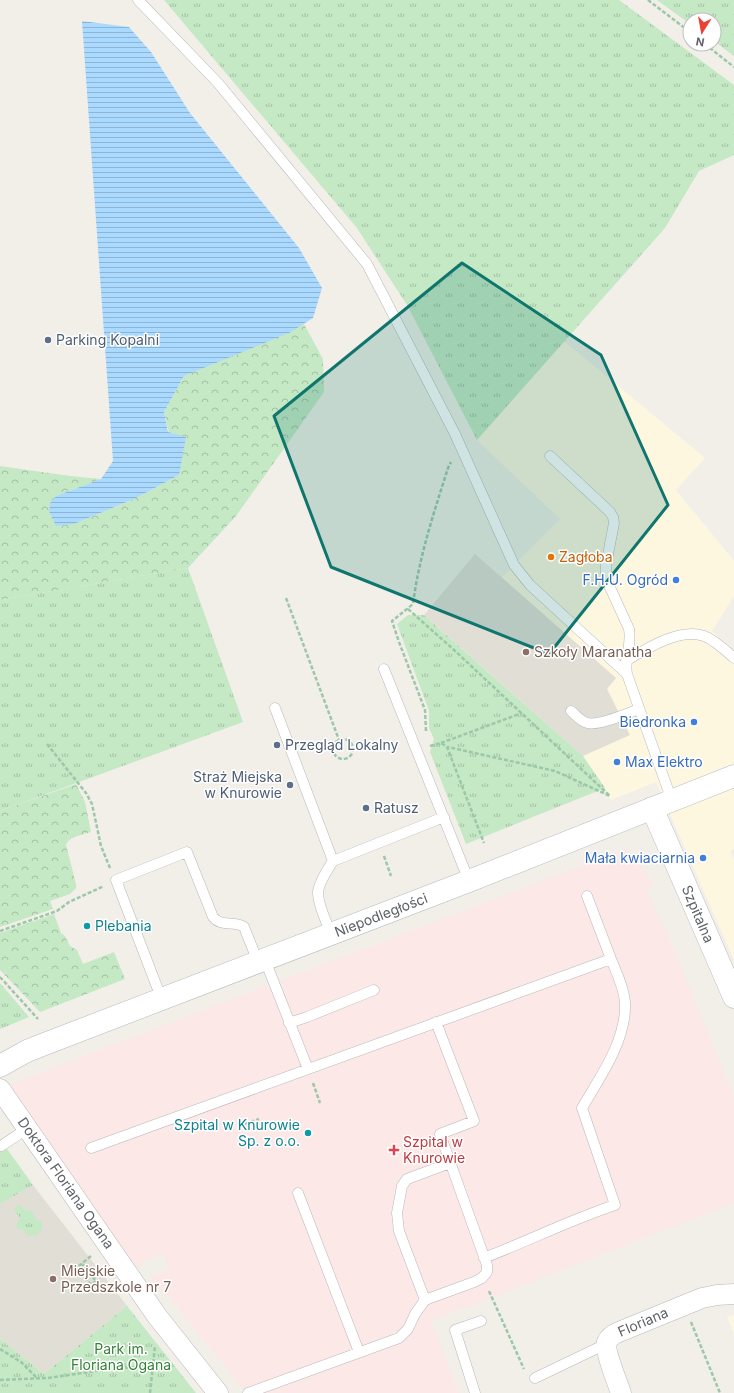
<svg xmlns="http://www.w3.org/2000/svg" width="734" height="1393" font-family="Inter,sans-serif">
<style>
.commercial{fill:#fef7e0}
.education{fill:#e1ded6}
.medical{fill:#fce8e6}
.grass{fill:url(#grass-tufts)}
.forest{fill:url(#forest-crowns)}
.water{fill:url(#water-rules)}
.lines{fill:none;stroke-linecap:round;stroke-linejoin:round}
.lane-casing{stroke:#b5b8bc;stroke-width:11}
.street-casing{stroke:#b5b8bc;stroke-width:21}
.secondary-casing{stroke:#b6babf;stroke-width:23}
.path{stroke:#9cc7a9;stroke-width:2.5;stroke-dasharray:4 2;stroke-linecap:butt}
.lane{stroke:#fff;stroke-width:10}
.street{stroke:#fff;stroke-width:20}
.secondary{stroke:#fff;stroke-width:22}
.marked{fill:#0f766e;fill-opacity:0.2;stroke:#0f766e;stroke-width:3;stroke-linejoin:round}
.service-dot{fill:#5c6f8a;stroke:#fff;stroke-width:1.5}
.food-dot{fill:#e8710a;stroke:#fff;stroke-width:1.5}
.shop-dot{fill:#3f7fe0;stroke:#fff;stroke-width:1.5}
.education-dot{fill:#8d6e63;stroke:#fff;stroke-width:1.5}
.culture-dot{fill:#0f9aa8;stroke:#fff;stroke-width:1.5}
.health-dot{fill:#e0444e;stroke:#fff;stroke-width:1.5}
.labels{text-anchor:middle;stroke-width:3;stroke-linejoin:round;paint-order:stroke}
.service-label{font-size:14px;fill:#4e5e75;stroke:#fff;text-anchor:start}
.food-label{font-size:14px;fill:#c56008;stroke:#fff;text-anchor:start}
.shop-label{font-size:14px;fill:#366cbe;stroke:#fff;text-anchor:end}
.education-label{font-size:14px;fill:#785e54;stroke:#fff;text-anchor:start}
.street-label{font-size:14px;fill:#5f6368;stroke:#fff}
.culture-label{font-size:14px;fill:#0d838f;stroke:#fff;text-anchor:start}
.health-label{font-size:14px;fill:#be3a42;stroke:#fff;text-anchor:start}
.park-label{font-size:14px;fill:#348238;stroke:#fff}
</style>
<defs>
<pattern id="grass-tufts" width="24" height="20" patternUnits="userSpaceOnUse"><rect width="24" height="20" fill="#c5e8c5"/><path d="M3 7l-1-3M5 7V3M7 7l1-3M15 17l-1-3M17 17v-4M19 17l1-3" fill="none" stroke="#a3c0a4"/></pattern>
<pattern id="forest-crowns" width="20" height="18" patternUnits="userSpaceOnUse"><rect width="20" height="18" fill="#c5e8c5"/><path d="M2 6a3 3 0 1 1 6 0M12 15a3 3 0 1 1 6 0" fill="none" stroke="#a3c0a4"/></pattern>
<pattern id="water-rules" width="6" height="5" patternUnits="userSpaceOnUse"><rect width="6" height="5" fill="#aadaff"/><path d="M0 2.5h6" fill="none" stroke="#8eb4d2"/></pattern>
</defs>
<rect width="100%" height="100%" fill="#f1efe8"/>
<path class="commercial" d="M 564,341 L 705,458 L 676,490 L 734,561 L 734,596 L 712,631 L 734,650 L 734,849 L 730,851 L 734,860 L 734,960 L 656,782 L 611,800 L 605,788 L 583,756 L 629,735 L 607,689 L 616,678 L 501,578 L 560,519 L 477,440 Z
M 734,1315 L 734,1334 L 727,1317 Z"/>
<path class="education" d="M 475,554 L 616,678 L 607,689 L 630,735 L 583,756 L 424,615 Z
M 33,1185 L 127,1306 L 44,1374 L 0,1339 L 0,1204 Z"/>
<path class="medical" d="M 623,850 L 628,851 L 654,884 L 648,887 L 647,892 L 672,945 L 734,1097 L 734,1203 L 431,1321 L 459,1393 L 247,1393 L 164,1291 L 152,1280 L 154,1275 L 170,1269 L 164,1253 L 147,1259 L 135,1270 L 9,1085 L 268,985 L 273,996 L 284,992 L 280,981 Z"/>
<path class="grass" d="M 164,0 L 619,0 L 734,85 L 734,155 L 699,171 L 665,228 L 477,440 L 407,305 L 357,228 Z
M 657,0 L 734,0 L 734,56 L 714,41 L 714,20 L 690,20 L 690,24 Z
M 188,568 L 243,722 L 0,811 L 0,600 Z
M 408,615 L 424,615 L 436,626 L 583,756 L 605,788 L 466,844 L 430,752 L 434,739 L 429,728 L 429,711 L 397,624 Z
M 0,983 L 29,1017 L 0,1029 Z
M 0,1144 L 2,1148 L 7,1149 L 33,1185 L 0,1204 Z
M 18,1205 L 22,1206 L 24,1210 L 32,1211 L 36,1220 L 41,1221 C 45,1230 38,1237 29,1236 L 22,1229 L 18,1229 L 16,1226 L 20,1218 L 14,1210 Z
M 127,1306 L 196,1393 L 0,1393 L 0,1339 L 44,1374 Z"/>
<path class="forest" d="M 304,324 L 323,359 L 324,392 L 236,516 L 188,568 L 0,600 L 0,466 L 70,476 L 101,479 L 56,496 L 50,503 L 49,511 L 74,524 L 136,498 L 179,475 L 164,412 L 184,376 Z
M 76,784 L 85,802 L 91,832 C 83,835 69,836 66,845 L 76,884 L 76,888 L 70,894 L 50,901 L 53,909 L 0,927 L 0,811 Z
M 54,914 L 61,933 L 65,936 L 70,946 L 77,950 L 83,964 L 114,952 L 125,979 L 40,1012 L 0,970 L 0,933 Z"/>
<path class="water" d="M 82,21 L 129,27 L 151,52 L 190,113 L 299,248 L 322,288 L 313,318 L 289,333 L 184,376 L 164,412 L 168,432 L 186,437 L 179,475 L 136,498 L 74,524 L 56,526 L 49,511 L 50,503 L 56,496 L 101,479 L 113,461 Z"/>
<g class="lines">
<defs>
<path id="lane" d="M 138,0 L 218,83 L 367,264 L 455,434 L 514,565 L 530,585 L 627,674
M 550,456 L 610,512 L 613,517 L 614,523 L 606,565 L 606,574 L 608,583 L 629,629 C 632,646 624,657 627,674 L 672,801
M 626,661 C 646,649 680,627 704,636 C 715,640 725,650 734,658
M 384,669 L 469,881
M 275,708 L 333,861
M 571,711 C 576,715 581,722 588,723 C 599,726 628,713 639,709
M 331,933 C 326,922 318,905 318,892 C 319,882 328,869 333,861 L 444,817
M 265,960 L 308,1069
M 162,1000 L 116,880 L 187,852 L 213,917 C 223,928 233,920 244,927 L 258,962
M 289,1023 L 307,1017 L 374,990
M 1,1146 L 28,1128
M 91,1148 L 611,959 L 587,896
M 298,1193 L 359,1352
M 484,1258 C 528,1241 570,1220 615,1205 L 582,1108 C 600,1077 627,1040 625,1002 C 624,987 616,972 611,959
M 425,1300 L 474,1282 L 482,1278 L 487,1272 L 487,1265 L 440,1134 L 474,1121 L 436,1022
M 535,1378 L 606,1344
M 248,1393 L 399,1338 L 408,1329 L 415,1314 L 425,1300 L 399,1231 L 397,1213 L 402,1186 L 407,1179 L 450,1163
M 475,1393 L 455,1330 L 481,1321"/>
<path id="street" d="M 0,1089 L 157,1316 L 218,1393
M 621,1393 C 618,1384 604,1350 607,1342 C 609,1337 614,1334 619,1332 L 702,1298 L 717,1295 L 734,1294"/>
<path id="secondary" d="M 652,808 L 734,997
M 0,1066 L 27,1051 L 42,1045 L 469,881 L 734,776"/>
</defs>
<use href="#lane" class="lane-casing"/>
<use href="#street" class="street-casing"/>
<use href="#secondary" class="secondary-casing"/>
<path class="path" d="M 648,0 L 690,32
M 705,44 L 734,67
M 286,598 L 339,740
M 408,609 L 453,649 L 610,796 L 555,771 L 448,747
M 426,731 L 425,710 L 399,642 L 392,621 L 413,604 C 419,557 434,512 448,468 L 451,462
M333 749a10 10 0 1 1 20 0a10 10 0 1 1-20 0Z
M 441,743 L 522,713
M 47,744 L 86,793 L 92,804 L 101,846 L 110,868
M 430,746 L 441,743 L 447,747 L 484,843
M 384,856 L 391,876
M 0,931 L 57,911 L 69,902 L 104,886
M 0,977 L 38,1019
M 313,1083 L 320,1103
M 245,1124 L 259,1119
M 77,1268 L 91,1285 L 96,1281 L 82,1264
M 74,1270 L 91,1256
M 489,1291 L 524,1369
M 691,1322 L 720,1393
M 0,1349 L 21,1362 L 38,1379
M 0,1380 L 48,1378 L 116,1368 L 173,1366
M 150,1393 L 155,1346"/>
<use href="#lane" class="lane"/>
<use href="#street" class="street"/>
<use href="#secondary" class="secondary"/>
</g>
<path class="marked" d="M 462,263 L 601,355 L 668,505 L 549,654 L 331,567 L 274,416 Z"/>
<g class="service-dot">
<circle cx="48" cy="340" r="4"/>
<circle cx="277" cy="745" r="4"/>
<circle cx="290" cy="785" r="4"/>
<circle cx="366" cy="808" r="4"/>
</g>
<circle class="food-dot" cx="551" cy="557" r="4"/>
<g class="shop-dot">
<circle cx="676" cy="580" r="4"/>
<circle cx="694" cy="722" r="4"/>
<circle cx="617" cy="762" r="4"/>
<circle cx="703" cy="858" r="4"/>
</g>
<g class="education-dot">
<circle cx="526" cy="652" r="4"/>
<circle cx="53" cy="1279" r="4"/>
</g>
<g class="culture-dot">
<circle cx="87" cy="926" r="4"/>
<circle cx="308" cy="1133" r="4"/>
</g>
<path class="health-dot" d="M392 1144h4v4h4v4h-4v4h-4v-4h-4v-4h4z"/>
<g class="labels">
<g class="service-label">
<text x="56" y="345">Parking Kopalni</text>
<text x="285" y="750">Przegląd Lokalny</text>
<text x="282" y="782" text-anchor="end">Straż Miejska<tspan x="282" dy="16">w Knurowie</tspan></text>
<text x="374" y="813">Ratusz</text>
</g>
<g class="food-label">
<text x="559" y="562">Zagłoba</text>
</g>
<g class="shop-label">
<text x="668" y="585">F.H.U. Ogród</text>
<text x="686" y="727">Biedronka</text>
<text x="625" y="767" text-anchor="start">Max Elektro</text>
<text x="695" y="863">Mała kwiaciarnia</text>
</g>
<g class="education-label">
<text x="534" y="657">Szkoły Maranatha</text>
<text x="61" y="1276">Miejskie<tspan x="61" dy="16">Przedszkole nr 7</tspan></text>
</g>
<g class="street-label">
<text transform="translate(698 914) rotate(67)" y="5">Szpitalna</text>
<text transform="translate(381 915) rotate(-21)" y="5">Niepodległości</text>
<text transform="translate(66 1183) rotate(55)" y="5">Doktora Floriana Ogana</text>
<text transform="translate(643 1322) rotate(-23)" y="5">Floriana</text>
</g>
<g class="culture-label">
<text x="95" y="931">Plebania</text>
<text x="300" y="1130" text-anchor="end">Szpital w Knurowie<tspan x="300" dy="16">Sp. z o.o.</tspan></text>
</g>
<g class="health-label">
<text x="403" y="1147">Szpital w<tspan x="403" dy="16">Knurowie</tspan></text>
</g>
<g class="park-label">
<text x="121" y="1354">Park im.<tspan x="121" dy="16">Floriana Ogana</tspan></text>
</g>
</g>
<g transform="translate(702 32) rotate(191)"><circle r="19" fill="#ffffff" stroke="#bfc1c3"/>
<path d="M0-3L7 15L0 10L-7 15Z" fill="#ea4335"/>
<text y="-6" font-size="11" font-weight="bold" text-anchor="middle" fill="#5f6368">N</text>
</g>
</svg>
